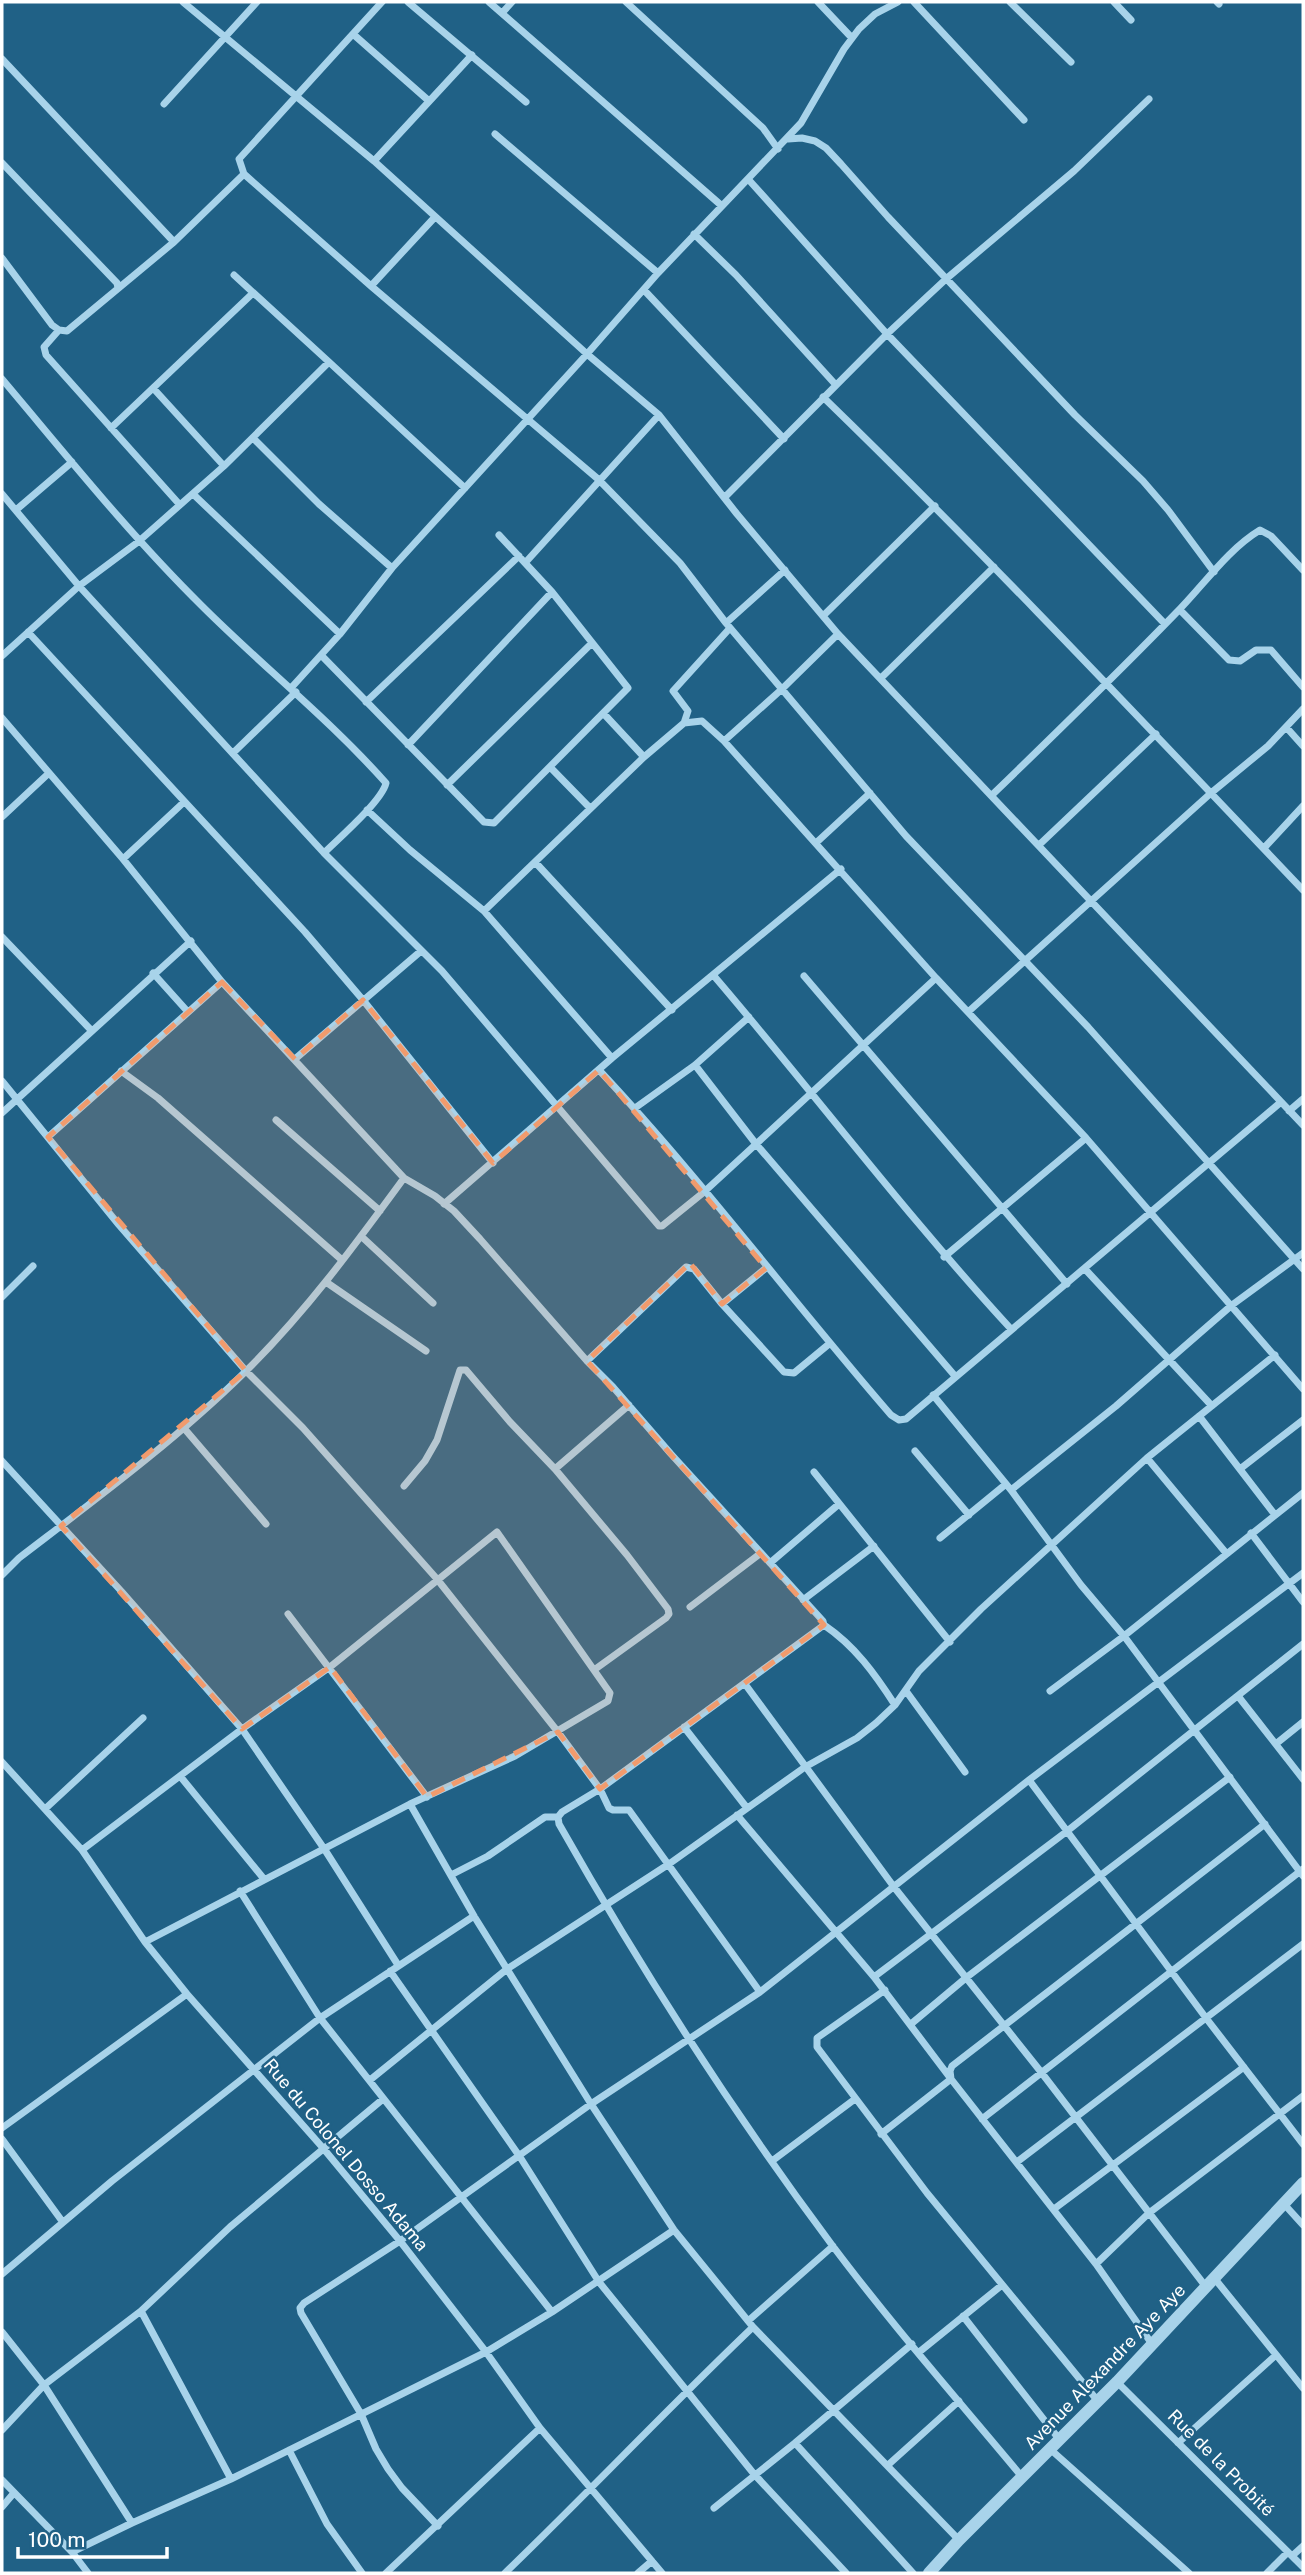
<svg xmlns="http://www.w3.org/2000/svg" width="1305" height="2575" font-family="'Public Sans',sans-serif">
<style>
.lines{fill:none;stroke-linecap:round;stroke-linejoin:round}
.minor{stroke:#a8d3ea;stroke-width:7}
.tertiary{stroke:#a8d3ea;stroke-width:12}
.marked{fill:#f19b6d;fill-opacity:0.2;stroke:#f19b6d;stroke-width:5;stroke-dasharray:14 9;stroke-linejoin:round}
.labels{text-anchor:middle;stroke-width:5;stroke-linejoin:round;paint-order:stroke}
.street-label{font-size:18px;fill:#fff;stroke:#206186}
</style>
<rect width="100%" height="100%" fill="#206186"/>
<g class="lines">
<path class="minor" d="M 183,2 L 374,161 L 587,354 L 659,415 L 737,514 L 838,634 L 1303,1125
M 382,2 L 239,159 L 244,174 L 371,286 L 598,479 L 680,563 L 726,623 L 906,836 L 1088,1027 L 1303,1269
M 408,2 L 526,102
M 626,2 L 763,128 L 778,149
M 818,2 L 852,38
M 914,2 L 1024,120
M 1010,2 L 1071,62
M 1114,2 L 1131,20
M 1217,2 L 1219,4
M 502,13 L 512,2
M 353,34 L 429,101
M 2,59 L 174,242 L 67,331 L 59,330 L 52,325 L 2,258
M 164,104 L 257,2
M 495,134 L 658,273
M 788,139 L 802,138 L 815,141 L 826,148 L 841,164 L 888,217 L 1075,415 L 1143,481 L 1168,510 L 1214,572
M 374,161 L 472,55
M 2,163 L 117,283 L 118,288
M 748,179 L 887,334 L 1165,624
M 722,206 L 801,123 L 844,49 L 859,29 L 875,14 L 898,2
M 694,234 L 736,275 L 835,384
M 174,242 L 244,174
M 234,275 L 329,362
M 371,286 L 435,217
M 644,290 L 784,439
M 59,330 L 44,347 L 46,355 L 180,505
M 2,379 C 67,456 130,535 202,606 C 262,666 329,719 386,783 C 382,801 338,839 324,853
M 153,388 L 224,466
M 823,397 C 988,557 1145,724 1303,890
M 111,428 L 253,293
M 253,438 L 319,504 L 392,568
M 2,494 L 79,586 L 324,853 L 442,971 L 659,1226 L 662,1226 L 704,1192 L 936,978
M 193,494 L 340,634
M 725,497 L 887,334 L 946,279 L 1074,171 L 1149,99
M 16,510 L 72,462
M 525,563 L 659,415
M 1180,610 L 1229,660 L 1240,661 L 1256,650 L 1271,650 L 1303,687
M 824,615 L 935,506
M 726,623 L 785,570
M 28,632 L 305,932 L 363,1000 L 493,1163
M 321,655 L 484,822 L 494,823 L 628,688 L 552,592 L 499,535
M 2,656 L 79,586 L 138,542 L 224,466 L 329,362 L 465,488
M 881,678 L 994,567
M 291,688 L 340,634 L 392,568 L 587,354 L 658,273 L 722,206 L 489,2
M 366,702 L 519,556
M 604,714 L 644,757
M 2,718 L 123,859 L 222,982 L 404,1178 L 435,1196 L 454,1211 L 480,1239 L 587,1361 L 613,1387 L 671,1454 L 823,1621 L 824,1625 C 855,1646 875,1674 895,1705
M 684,723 L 688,711 L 673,691 L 730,628
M 1286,727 L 1303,746
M 724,741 L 782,689 L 838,634
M 408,745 L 552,592
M 233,753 L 296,692
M 550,767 L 590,808
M 447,785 L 592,643
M 992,795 C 1054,735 1116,675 1176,613 C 1203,586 1227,550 1260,530 L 1271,536 L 1303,570
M 367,810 L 410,850 L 484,911 L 612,1058
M 2,817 L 49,773
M 817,842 L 870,793
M 1039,845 L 1156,734
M 1264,848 L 1303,806
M 123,859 L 184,802
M 535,862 L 672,1010
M 484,911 L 644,757 L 684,723 L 702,721 L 724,741 L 936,978 L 1086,1138 L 1303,1389
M 2,937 L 91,1030
M 153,973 L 188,1012
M 714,976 C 814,1093 907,1216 1011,1329
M 804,976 L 1067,1284
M 968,1012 L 1211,793 L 1268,746 L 1303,709
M 295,1059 L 421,951
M 695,1065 L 756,1144 L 955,1376
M 599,1070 C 702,1180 792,1301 891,1415 L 899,1420 L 906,1419 L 1281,1102
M 121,1071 L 158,1098 L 342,1260
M 2,1081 L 119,1225 L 246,1371 L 303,1428 L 437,1579 L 558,1732 L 600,1789 L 609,1808 L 613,1810 L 629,1810 L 760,1992
M 635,1108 L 695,1065 L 749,1017
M 1289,1111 L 1303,1099
M 2,1113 L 191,941
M 276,1120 L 380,1211
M 48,1137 L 222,982
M 444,1204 L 612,1058 L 841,869
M 361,1236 L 433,1303
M 944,1257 L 1086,1138
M 1085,1269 L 1212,1406
M 326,1282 L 426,1351
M 2,1297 L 33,1266
M 722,1304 L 766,1268
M 587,1361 L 686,1267 L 694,1269 L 722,1304 L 784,1372 L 794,1373 L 829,1344
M 933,1395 L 1011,1490 L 1081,1585 L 1124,1636 L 1303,1876
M 1199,1416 L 1275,1515
M 183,1427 L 266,1524
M 915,1451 L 969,1515
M 1147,1458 L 1226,1553
M 2,1461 L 122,1592 L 242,1729 L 325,1850 L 398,1965
M 555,1469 L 629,1405
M 1240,1469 L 1303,1420
M 814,1472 L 950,1642
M 404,1486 L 425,1461 L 437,1440 L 460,1370 L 466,1370 L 510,1422 L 555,1469 L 627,1555 L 668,1609 L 669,1614 L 666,1618 L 594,1670
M 1011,1490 L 1116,1406 L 1232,1305 L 1303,1253
M 1251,1533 L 1303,1602
M 940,1538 L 1006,1484
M 770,1563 L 839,1504
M 2,1575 L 19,1558 C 96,1499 176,1440 245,1372 C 305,1313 355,1245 404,1178
M 803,1600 L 874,1546
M 690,1607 L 761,1553
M 288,1614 L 427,1797
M 824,1625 L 600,1789 L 562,1812 L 558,1817 L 559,1824 C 641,1969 732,2111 832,2245 C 892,2325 959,2401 1023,2478
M 745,1684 L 894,1887 L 1041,2072 L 1206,2287
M 906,1691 L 965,1772
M 1050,1691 L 1124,1636 L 1303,1493
M 1238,1696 L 1303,1779
M 684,1727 L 747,1808
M 1277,1743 L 1303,1722
M 2,1762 L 82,1850 L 145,1942 L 187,1994 L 323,2148 L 400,2241 L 486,2352 L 540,2428 L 662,2573
M 180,1776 L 264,1879
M 1029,1780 L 1206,2018 L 1303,2144
M 410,1804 L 474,1916 L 591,2104 L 674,2230 L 753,2327 L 959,2540
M 45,1809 L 143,1718
M 737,1815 L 874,1977 L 951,2079 L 1096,2264 L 1152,2344
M 82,1850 L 242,1729 L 330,1667 L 497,1532 L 610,1693 L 608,1701 L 515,1756 L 410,1804 L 145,1942
M 451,1875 L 488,1856 L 545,1817 L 558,1817
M 240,1891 L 320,2018 L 552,2312
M 390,1971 L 520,2157 L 599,2282 L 754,2474 L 846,2573
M 874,1977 L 1066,1832 L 1303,1644
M 885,1990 L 817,2038 L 817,2047 L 927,2193 L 1097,2400
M 911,2024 L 967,1977 L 1230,1777
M 370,2080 L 507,1969 L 669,1864 L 805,1767 L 857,1738 L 876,1723 L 895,1705 L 919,1671 L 981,1609 L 1147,1458 L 1275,1355
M 982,2119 L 1303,1869
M 2,2128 L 187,1994
M 881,2134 L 951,2079 L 950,2071 L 952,2066 L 1265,1824
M 2,2139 L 62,2221
M 772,2161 L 855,2099
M 1017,2162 L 1303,1944
M 1284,2204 L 1303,2225
M 1054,2209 L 1244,2067
M 1096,2264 L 1149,2213 L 1303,2096
M 2,2274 L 112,2181 L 320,2018 L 474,1916
M 1215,2279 L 1303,2388
M 141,2311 L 231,2479
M 963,2316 L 1059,2439
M 748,2321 L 833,2246
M 2,2332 L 44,2385 L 132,2523 L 72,2552
M 918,2353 L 1002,2285
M 1117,2382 L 1303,2567
M 2,2430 L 44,2385 L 141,2311 L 230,2227 L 383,2099
M 795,2443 L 913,2573
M 1178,2443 L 1276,2355
M 1050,2449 L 1189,2573
M 289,2450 L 327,2524 L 362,2573
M 888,2465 L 959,2401
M 2,2480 L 72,2552 L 88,2573
M 2,2507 L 13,2494
M 714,2508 L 795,2443 L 912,2344
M 132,2523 L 231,2479 L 486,2352 L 552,2312 L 674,2230
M 438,2526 L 402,2488 L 388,2469 L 376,2449 L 361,2414 L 301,2313 L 300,2308 L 304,2303 L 400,2241 L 591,2104 L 760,1992 L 1029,1780 L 1303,1573
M 1292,2556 L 1303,2546
M 386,2573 L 540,2428
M 505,2573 C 589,2492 669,2407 753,2327
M 638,2573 L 652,2561
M 1267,2573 L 1288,2552"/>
<path class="tertiary" d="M 929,2573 L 959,2540 L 1117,2382 L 1303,2183"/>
</g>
<path class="marked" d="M 222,982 L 295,1059 L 363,1000 L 493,1163 L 599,1070 L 766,1268 L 722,1304 L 690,1263 L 587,1361 L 824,1625 L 600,1789 L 558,1732 L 427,1797 L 330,1667 L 242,1729 L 61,1526 L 246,1371 L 48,1137 Z"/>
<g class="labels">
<g class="street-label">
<text transform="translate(346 2155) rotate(50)" y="6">Rue du Colonel Dosso Adama</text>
<text transform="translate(1105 2367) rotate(-46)" y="6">Avenue Alexandre Aye Aye</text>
<text transform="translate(1221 2463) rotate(45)" y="6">Rue de la Probité</text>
</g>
</g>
<rect width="1305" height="2575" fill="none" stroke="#ffffff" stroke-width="7"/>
<path d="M18 2547v10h149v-10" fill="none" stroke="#ffffff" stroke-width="3.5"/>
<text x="28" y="2547" font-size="21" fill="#ffffff" stroke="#206186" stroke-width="5" paint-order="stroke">100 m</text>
</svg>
